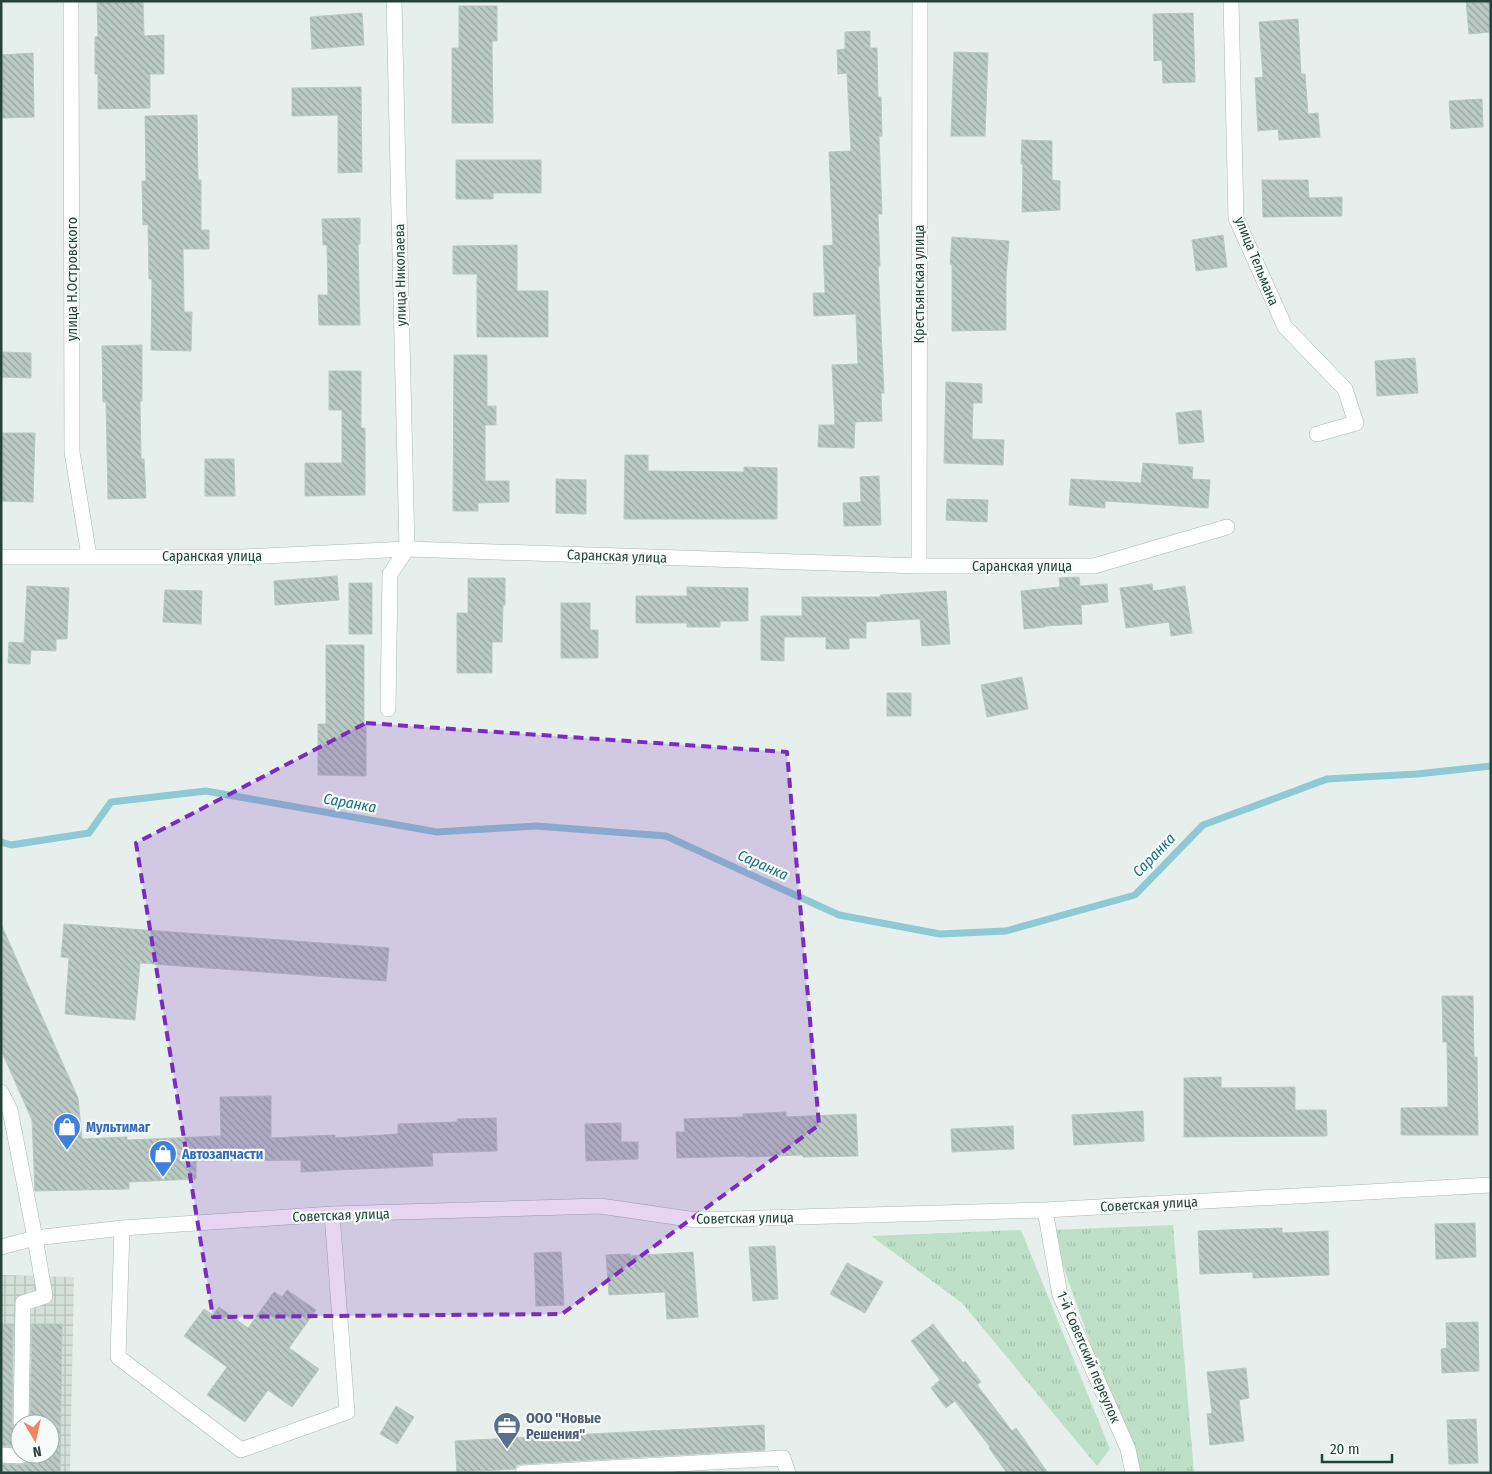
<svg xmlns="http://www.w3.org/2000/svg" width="1492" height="1474" font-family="'Fira Sans Condensed',sans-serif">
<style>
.industrial{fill:url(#industrial-grid);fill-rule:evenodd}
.grass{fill:url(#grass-tufts)}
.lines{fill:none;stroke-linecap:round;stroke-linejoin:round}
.stream{stroke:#8ec9d4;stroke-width:7}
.building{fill:url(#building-back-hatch);stroke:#b8c9c2}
.minor-casing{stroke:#a8b8b2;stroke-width:16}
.minor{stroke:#fff;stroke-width:15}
.marked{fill:#7b2cbf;fill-opacity:0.2;stroke:#7b2cbf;stroke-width:4;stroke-dasharray:10 6;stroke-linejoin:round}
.labels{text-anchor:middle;stroke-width:4.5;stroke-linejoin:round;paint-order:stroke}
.street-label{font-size:14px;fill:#24423a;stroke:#f7fbf9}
.shop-label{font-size:14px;font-weight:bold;fill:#366cbe;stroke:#f7fbf9;text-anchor:start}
.service-label{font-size:14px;font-weight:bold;fill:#4e5e75;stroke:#f7fbf9;text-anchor:start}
.water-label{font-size:15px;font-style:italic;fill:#1c6f80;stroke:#f7fbf9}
</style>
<defs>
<pattern id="industrial-grid" width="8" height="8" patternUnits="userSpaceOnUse" patternTransform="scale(1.25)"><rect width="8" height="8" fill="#d4dfda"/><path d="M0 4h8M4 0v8" fill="none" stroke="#b6c1bc"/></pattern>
<pattern id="grass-tufts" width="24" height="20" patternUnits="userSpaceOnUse" patternTransform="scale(1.25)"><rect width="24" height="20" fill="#bfe0c8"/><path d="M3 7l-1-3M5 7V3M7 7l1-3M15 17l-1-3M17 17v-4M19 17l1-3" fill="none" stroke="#a4c1ad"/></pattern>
<pattern id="building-back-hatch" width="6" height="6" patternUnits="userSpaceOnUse" patternTransform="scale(1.25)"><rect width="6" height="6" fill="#bbcac4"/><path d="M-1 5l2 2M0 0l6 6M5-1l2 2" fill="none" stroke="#98a6a0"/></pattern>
</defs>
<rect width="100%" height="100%" fill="#e6efeb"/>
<path class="industrial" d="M 1,1275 L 74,1277 L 70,1473 L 1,1473 ZM 20,1424 L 50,1424 L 50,1454 L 20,1454 Z"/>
<path class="grass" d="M 1173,1225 L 1194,1473 L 1137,1473 L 1050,1230 Z
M 1021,1230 L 1110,1449 L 1097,1466 L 962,1303 L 871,1236 Z"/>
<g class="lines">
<path class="stream" d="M 1,842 L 11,845 L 89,833 L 111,802 L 206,791 L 437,832 L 536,826 L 666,836 L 839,915 L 940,934 L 1006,931 L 1135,895 L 1203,825 L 1327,779 L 1417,774 L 1491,766"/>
</g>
<path class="building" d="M 97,1 L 143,1 L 144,36 L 164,35 L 164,74 L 150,74 L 150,108 L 98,109 L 98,74 L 95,74 L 95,37 L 98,36 Z
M 1466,1 L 1491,1 L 1491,32 L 1469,34 Z
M 459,6 L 497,6 L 497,41 L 492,41 L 493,123 L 452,123 L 452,48 L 459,48 Z
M 362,13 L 364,45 L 312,49 L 310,17 Z
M 1193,13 L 1195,82 L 1163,83 L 1162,60 L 1154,61 L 1153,14 Z
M 1298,19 L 1301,74 L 1305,74 L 1308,114 L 1318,113 L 1320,137 L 1279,140 L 1278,129 L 1258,131 L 1255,78 L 1263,77 L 1259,22 Z
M 870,31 L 870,48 L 877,48 L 878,97 L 881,97 L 882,136 L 879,136 L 882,214 L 878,214 L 880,266 L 878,266 L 884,393 L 881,393 L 882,421 L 855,422 L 854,448 L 818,447 L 819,425 L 835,425 L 832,365 L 858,364 L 856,314 L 814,316 L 813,293 L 825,293 L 823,246 L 833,245 L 829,152 L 851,151 L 847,73 L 838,74 L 837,50 L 845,49 L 845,32 Z
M 954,52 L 988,53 L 985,136 L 951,136 Z
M 33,53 L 34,117 L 1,118 L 1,55 Z
M 361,87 L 362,172 L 338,173 L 338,115 L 292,116 L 292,88 Z
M 1482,99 L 1483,127 L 1451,129 L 1449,101 Z
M 197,115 L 198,180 L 201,180 L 201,230 L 209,230 L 209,249 L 183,249 L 184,312 L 192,312 L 191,351 L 151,350 L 152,279 L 149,279 L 148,224 L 143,225 L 142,181 L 146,181 L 145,116 Z
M 1022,140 L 1052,141 L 1052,180 L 1060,181 L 1060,210 L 1022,212 L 1023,164 L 1021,164 Z
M 456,160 L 541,160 L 541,193 L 493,193 L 493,199 L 456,199 Z
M 1262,180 L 1308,180 L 1309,198 L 1342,197 L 1342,216 L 1263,217 Z
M 360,218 L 360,244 L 358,244 L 360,325 L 319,325 L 318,295 L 328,295 L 327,245 L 323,245 L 322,219 Z
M 1223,235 L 1227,267 L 1196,271 L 1192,240 Z
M 952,237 L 1009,241 L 1006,278 L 1006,330 L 952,331 L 952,264 L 950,264 Z
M 517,245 L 517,291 L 548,291 L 548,337 L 477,337 L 477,274 L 453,274 L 453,246 Z
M 142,345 L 142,401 L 140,401 L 141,459 L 144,459 L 146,498 L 108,499 L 106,402 L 103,402 L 102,346 Z
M 1,352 L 31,353 L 31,378 L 1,377 Z
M 454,355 L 487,355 L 487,406 L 496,406 L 496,425 L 485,425 L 485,481 L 509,481 L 509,502 L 478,503 L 478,511 L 453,511 Z
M 1415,358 L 1418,393 L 1377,396 L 1375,361 Z
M 329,371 L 361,371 L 361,428 L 365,428 L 365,495 L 305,496 L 305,463 L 342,463 L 342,410 L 329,410 Z
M 946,382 L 982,384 L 982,403 L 973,403 L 972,439 L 1004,440 L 1003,465 L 944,463 Z
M 1201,410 L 1204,442 L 1179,444 L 1176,413 Z
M 1,433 L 35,433 L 33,502 L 1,501 Z
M 625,455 L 648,455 L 648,471 L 744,472 L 744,467 L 777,468 L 777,519 L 624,519 Z
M 205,459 L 234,459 L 235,496 L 205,496 Z
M 1143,463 L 1193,467 L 1192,479 L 1210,480 L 1208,508 L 1105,501 L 1105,508 L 1069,505 L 1071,479 L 1141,483 Z
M 879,476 L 881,525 L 844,526 L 843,503 L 861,502 L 860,477 Z
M 556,479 L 586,480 L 586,514 L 556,513 Z
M 947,499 L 988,500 L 987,522 L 946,520 Z
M 337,576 L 339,600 L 275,605 L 274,581 Z
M 1079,577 L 1080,586 L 1107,584 L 1108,602 L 1081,605 L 1082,624 L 1045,626 L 1045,627 L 1024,629 L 1021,591 L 1060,587 L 1059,578 Z
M 468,578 L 505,578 L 505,605 L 503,605 L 502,642 L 492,642 L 492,673 L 457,673 L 457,613 L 468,613 Z
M 349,583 L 372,583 L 372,634 L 349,634 Z
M 1152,584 L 1153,591 L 1185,586 L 1192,633 L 1171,636 L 1169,622 L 1126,628 L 1120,588 Z
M 27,586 L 69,588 L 67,639 L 56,639 L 56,651 L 31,650 L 30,664 L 8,663 L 9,642 L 24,643 Z
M 687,587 L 748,588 L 748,621 L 720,621 L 720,627 L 687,627 L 687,623 L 636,623 L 636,596 L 687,596 Z
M 165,590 L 202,591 L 201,624 L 163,622 Z
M 946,591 L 950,644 L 922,646 L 920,619 L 866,622 L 866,638 L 849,638 L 849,649 L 826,649 L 826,637 L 784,637 L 784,661 L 761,660 L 761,616 L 802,616 L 802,597 L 881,597 L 880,595 Z
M 561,603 L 590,603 L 590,630 L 598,630 L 598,658 L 561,658 Z
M 326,645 L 364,645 L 364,724 L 366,724 L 366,776 L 318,775 L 318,724 L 326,724 Z
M 1022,677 L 1028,709 L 987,717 L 981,685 Z
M 887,693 L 911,693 L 911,716 L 887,716 Z
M 1,924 L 78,1098 L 82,1139 L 127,1137 L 127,1140 L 221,1136 L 220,1097 L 271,1096 L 271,1138 L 335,1135 L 335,1138 L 398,1134 L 398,1124 L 457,1122 L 457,1119 L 496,1118 L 497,1151 L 432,1153 L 433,1166 L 336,1170 L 301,1172 L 301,1160 L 196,1161 L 196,1179 L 129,1182 L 129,1189 L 35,1191 L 32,1120 L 1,1050 Z
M 64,924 L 389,948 L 386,981 L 140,963 L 135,1020 L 65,1014 L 69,958 L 61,957 Z
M 1442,996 L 1473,996 L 1474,1057 L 1477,1057 L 1478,1135 L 1401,1135 L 1401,1108 L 1448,1107 L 1447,1042 L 1443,1042 Z
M 1221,1077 L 1221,1088 L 1295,1087 L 1295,1110 L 1326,1110 L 1327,1136 L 1184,1137 L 1184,1078 Z
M 1143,1111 L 1144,1141 L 1074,1145 L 1072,1115 Z
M 786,1112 L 786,1117 L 856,1114 L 858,1156 L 803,1157 L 803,1155 L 745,1157 L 745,1156 L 677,1158 L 676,1132 L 685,1132 L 684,1119 L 743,1117 L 743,1114 Z
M 621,1123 L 621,1142 L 638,1142 L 638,1159 L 586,1161 L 585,1124 Z
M 1013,1126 L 1014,1149 L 952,1152 L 951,1129 Z
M 1475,1223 L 1476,1257 L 1436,1259 L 1435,1224 Z
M 1282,1228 L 1282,1233 L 1328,1231 L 1329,1275 L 1253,1278 L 1253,1272 L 1200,1274 L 1198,1231 Z
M 775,1246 L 778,1299 L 753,1301 L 749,1247 Z
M 561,1252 L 564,1305 L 536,1306 L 534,1253 Z
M 693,1252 L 698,1317 L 667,1319 L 665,1292 L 609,1295 L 606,1255 L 630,1254 L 630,1256 Z
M 847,1263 L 883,1282 L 865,1313 L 830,1294 Z
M 287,1290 L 316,1310 L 289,1348 L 319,1369 L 292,1407 L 268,1390 L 245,1422 L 207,1395 L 227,1367 L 184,1336 L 204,1309 L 213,1315 L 219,1307 L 248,1328 L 274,1292 L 282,1297 Z
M 1478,1322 L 1479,1371 L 1442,1373 L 1441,1349 L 1447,1348 L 1446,1323 Z
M 1,1324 L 13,1324 L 12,1424 L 13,1429 L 20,1433 L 20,1445 L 15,1446 L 1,1446 Z
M 32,1324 L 62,1324 L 60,1473 L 1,1473 L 1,1464 L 20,1465 L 25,1464 L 28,1461 L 29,1454 L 50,1454 L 50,1424 L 30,1424 Z
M 933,1324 L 963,1363 L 965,1361 L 981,1382 L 977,1385 L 1012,1431 L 1016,1428 L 1048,1473 L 1007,1473 L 989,1448 L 990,1447 L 955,1401 L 946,1408 L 931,1388 L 940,1380 L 911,1341 Z
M 1246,1368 L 1249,1398 L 1239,1400 L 1244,1441 L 1210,1445 L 1207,1414 L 1212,1413 L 1207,1372 Z
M 396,1406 L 414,1417 L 397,1444 L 380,1434 Z
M 1476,1419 L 1478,1463 L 1449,1464 L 1447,1420 Z
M 764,1425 L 765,1450 L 522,1464 L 517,1465 L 515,1469 L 457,1472 L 455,1441 Z"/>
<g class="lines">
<defs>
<path id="minor" d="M 71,1 L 72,452 L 89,556
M 1231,1 L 1236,218 L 1285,327 L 1345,389 L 1356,423 L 1317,434
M 1,557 L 242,557 L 407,549 L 919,566 L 1094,566 L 1227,527
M 919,566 L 920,1
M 388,709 L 390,574 L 407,549 L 394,1
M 1,1092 L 10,1110 L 35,1238 L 45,1296 L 23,1303 L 21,1424
M 1045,1210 L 1060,1295 L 1128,1449 L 1133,1473
M 122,1228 L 118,1357 L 241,1450 L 347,1412 L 332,1214
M 1,1247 L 35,1238 L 122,1228 L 332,1214 L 600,1206 L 696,1220 L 1045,1210 L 1491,1185
M 1,1455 L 20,1456 L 20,1454
M 523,1473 L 783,1458 L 788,1473"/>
</defs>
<use href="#minor" class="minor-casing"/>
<use href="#minor" class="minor"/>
</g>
<path class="marked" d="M 366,723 L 787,752 L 819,1125 L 562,1314 L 213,1317 L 136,843 Z"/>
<defs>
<symbol id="shop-pin" viewBox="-11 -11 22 30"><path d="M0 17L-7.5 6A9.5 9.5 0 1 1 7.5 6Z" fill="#3f7fe0" stroke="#f7fbf9"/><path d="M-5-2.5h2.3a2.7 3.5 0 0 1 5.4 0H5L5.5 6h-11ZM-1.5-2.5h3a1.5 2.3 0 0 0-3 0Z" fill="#fff"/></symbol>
<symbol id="office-pin" viewBox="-11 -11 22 30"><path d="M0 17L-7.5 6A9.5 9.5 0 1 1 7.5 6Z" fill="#5c6f8a" stroke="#f7fbf9"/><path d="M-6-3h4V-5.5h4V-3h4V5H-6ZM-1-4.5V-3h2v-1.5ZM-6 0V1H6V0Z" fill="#fff"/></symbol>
</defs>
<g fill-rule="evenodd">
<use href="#shop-pin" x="51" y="1111" width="32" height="43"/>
<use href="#shop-pin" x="147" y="1138" width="32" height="43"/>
<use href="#office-pin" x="491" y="1410" width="32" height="43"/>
</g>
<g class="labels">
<g class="street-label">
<text transform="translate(1257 261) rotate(68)" y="5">улица Тельмана</text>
<text transform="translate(400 275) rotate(-91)" y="5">улица Николаева</text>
<text transform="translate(72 279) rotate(-90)" y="5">улица Н.Островского</text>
<text transform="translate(919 284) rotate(-90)" y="5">Крестьянская улица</text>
<text x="212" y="561">Саранская улица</text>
<text transform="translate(617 556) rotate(2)" y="5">Саранская улица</text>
<text x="1022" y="571">Саранская улица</text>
<text transform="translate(1149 1204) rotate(-3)" y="5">Советская улица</text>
<text transform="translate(341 1215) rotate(-2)" y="5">Советская улица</text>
<text transform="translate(745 1218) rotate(-1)" y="5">Советская улица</text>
<text transform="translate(1089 1357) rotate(67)" y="5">1-й Советский переулок</text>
</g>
<g class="shop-label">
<text x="86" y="1132">Мультимаг</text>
<text x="182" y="1159">Автозапчасти</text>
</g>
<g class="service-label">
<text x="526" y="1423">ООО "Новые<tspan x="526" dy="16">Решения"</tspan></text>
</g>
<g class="water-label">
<text transform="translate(350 803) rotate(10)" y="5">Саранка</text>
<text transform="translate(1154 855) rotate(-46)" y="5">Саранка</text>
<text transform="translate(763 865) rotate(24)" y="5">Саранка</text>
</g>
</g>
<rect width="1492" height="1474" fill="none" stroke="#24423a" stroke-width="5"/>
<g transform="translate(35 1439) rotate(171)"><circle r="24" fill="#f7fbf9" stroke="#a3b1ad"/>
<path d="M0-4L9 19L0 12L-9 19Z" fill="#f4845f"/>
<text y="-8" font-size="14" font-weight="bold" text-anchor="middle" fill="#24423a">N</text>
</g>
<path d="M1322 1454v8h70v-8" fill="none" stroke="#24423a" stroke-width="2.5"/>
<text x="1330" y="1454" font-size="15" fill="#24423a" stroke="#f7fbf9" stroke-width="4" paint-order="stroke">20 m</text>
</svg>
